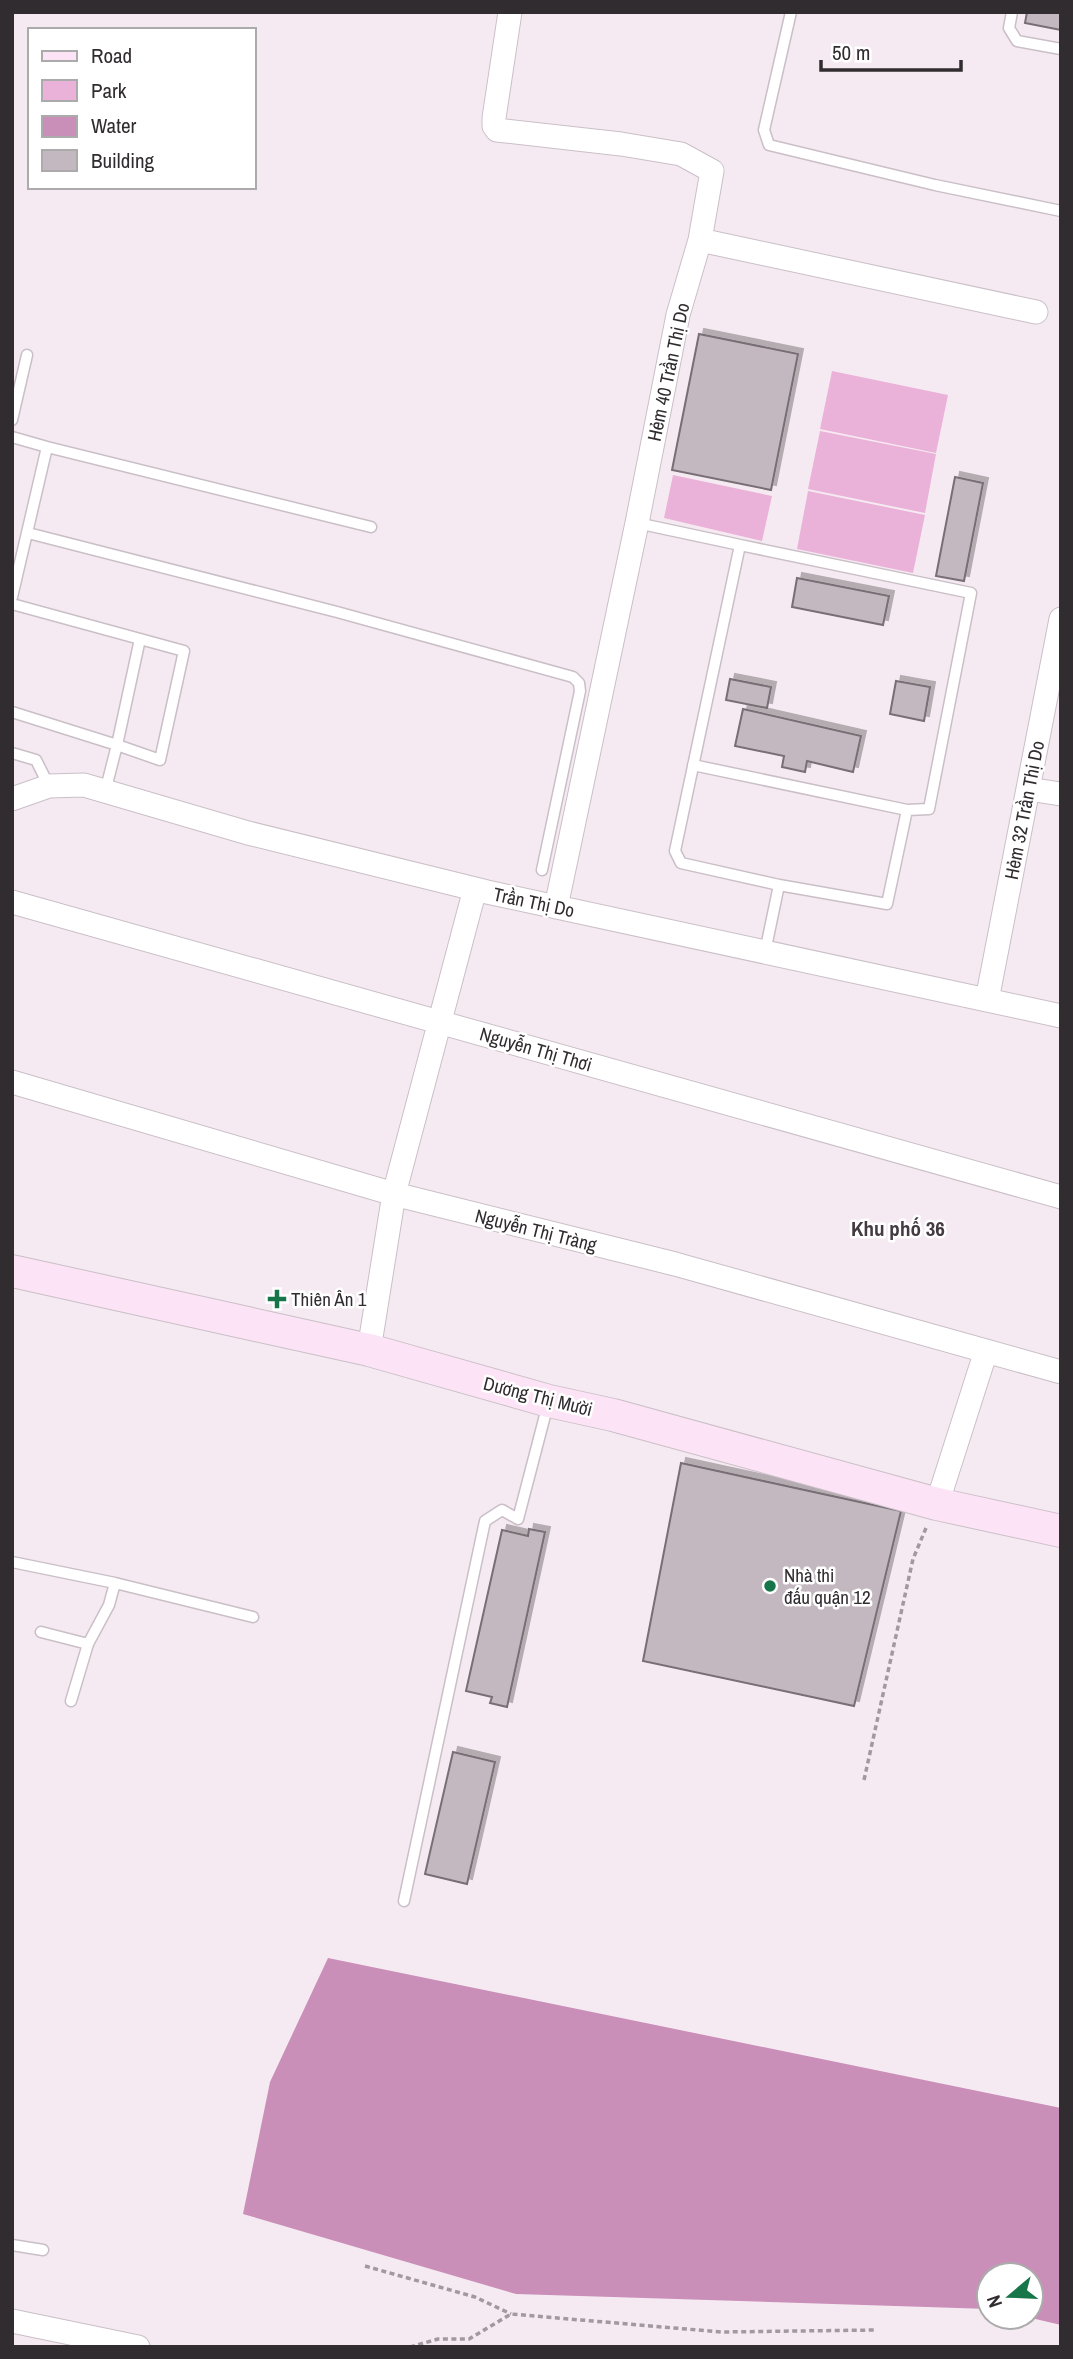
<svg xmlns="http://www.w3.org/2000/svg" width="1073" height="2359" font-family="'Archivo Narrow',sans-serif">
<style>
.green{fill:#ebb2d9}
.water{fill:#ca8fb9}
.building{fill:#c3b8bf;stroke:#786e74;stroke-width:2;filter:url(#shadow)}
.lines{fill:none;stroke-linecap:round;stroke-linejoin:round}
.lane-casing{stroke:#cabfc7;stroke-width:13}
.street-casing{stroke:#cabfc7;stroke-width:25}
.secondary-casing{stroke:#cabfc7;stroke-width:34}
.path{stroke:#a1999e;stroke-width:3.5;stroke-dasharray:5 3.5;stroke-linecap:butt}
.lane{stroke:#fff;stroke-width:10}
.street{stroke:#fff;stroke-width:23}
.secondary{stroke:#fce3f5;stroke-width:32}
.poi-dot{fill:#17754a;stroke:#fff;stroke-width:2.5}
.labels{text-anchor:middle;stroke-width:5;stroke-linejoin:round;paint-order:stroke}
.street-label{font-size:19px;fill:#302c2f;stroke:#fff}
.poi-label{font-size:19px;fill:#302c2f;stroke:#fff;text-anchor:start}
.neighbourhood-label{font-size:21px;font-weight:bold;fill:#443b41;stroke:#fff}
</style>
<defs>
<filter id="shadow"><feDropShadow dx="5" dy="-5" stdDeviation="0" flood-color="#0004"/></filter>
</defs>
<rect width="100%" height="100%" fill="#f6eaf2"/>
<path class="green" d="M 832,371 L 948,395 L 936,453 L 820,429 Z
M 820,431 L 936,454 L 925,513 L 808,489 Z
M 673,475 L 772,496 L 762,541 L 664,518 Z
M 808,491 L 925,515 L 913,573 L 797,549 Z"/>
<path class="water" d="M 328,1958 L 1061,2108 L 1061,2325 L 1027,2317 L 1031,2317 L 1031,2275 L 989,2275 L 989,2309 L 516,2294 L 243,2214 L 270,2082 Z"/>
<path class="building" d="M 1027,12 L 1061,12 L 1061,30 L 1025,23 Z
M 699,334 L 798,354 L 771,490 L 672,470 Z
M 955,477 L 983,483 L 964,581 L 936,576 Z
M 797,578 L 889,596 L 883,625 L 792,607 Z
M 730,679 L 771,687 L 767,708 L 726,700 Z
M 896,681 L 930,687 L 924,721 L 890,714 Z
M 743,709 L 861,736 L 853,772 L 807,761 L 805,772 L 782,767 L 784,756 L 735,746 Z
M 681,1463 L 901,1511 L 854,1706 L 643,1661 Z
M 529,1529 L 545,1532 L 507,1707 L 490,1703 L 492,1697 L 466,1691 L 502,1530 L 528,1536 Z
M 453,1752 L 495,1762 L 467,1884 L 425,1874 Z"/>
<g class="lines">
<defs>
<path id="lane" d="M 791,12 L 764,130 L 769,145 L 935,185 L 1061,211
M 1012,12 L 1009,28 L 1017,41 L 1061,49
M 12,420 L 27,355
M 12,437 L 47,447
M 637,523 L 740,545 L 675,851 L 681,863 L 779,885 L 765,952
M 28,533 L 337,612 L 573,677 L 579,683 L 580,691 L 542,870
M 740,545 L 971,593 L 929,809 L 907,810
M 12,597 L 47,447 L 371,527
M 12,604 L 184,651 L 160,760 L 117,745 L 140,639
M 12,712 L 117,745 L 105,792
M 12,753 L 36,760 L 49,786
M 693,765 L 907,810 L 887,904 L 779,885
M 12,1562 L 115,1583 L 253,1617
M 41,1632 L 88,1644
M 71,1701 L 88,1644 L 109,1605 L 115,1583
M 404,1901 L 485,1521 L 502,1510 L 518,1519 L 548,1404
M 12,2245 L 43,2250"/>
<path id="street" d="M 510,12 L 494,118 L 494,126 L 497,130 L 621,144 L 681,154 L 712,171 L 700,240 L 678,315 L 637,523 L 556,907
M 700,240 L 1036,312
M 1028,789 L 1061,794
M 12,799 L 49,786 L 84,785 L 248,833 L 487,892 L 1061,1016
M 12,902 L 1061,1197
M 987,1000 L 1061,619
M 12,1082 L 394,1194 L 675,1264 L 1061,1372
M 369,1350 L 394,1194 L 475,889
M 937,1504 L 986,1351
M 12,2321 L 138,2347"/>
<path id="secondary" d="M 12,1271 L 369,1350 L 549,1401 L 613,1415 L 937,1504 L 1061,1531"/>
</defs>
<use href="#lane" class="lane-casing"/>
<use href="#street" class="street-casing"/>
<use href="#secondary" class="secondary-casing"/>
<path class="path" d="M 864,1780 L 913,1559 L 926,1528
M 365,2266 L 475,2297 L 511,2314
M 410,2347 L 438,2339 L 469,2339 L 511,2314 L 721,2332 L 875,2330"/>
<use href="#lane" class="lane"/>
<use href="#street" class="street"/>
<use href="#secondary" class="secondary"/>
</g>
<g class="poi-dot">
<path d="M273.5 1288.5h7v7h7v7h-7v7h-7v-7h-7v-7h7z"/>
<circle cx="770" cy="1586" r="7"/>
</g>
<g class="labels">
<g class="street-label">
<text transform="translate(668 372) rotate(-78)" y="7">Hẻm 40 Trần Thị Do</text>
<text transform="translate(1024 810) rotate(-79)" y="7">Hẻm 32 Trần Thị Do</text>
<text transform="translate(534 902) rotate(12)" y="7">Trần Thị Do</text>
<text transform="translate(536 1049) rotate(16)" y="7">Nguyễn Thị Thơi</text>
<text transform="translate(536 1230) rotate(14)" y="7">Nguyễn Thị Tràng</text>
<text transform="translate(538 1396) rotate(14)" y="7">Dương Thị Mười</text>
</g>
<g class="poi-label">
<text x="291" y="1306">Thiên Ân 1</text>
<text x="784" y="1582">Nhà thi<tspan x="784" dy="22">đấu quận 12</tspan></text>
</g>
<g class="neighbourhood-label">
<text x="898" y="1236">Khu phố 36</text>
</g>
</g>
<rect width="1073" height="2359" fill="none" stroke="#302c2f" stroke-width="28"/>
<rect x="28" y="28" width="228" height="161" fill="#ffffff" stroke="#acabac" stroke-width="2"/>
<rect x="42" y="51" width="35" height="10" fill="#fce3f5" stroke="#acabac" stroke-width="2"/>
<text x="91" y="63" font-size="21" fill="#302c2f">Road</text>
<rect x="42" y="80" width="35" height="21" fill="#ebb2d9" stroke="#acabac" stroke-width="2"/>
<text x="91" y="98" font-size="21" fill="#302c2f">Park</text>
<rect x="42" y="116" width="35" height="21" fill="#ca8fb9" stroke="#acabac" stroke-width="2"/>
<text x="91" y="133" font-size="21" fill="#302c2f">Water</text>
<rect x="42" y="150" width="35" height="21" fill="#c3b8bf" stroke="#acabac" stroke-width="2"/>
<text x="91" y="168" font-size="21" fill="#302c2f">Building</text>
<g transform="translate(1010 2296) rotate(251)"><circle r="33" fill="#ffffff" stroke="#acabac" stroke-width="2"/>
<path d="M0-5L12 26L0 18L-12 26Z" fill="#17754a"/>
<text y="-10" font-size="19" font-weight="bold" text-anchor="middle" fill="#302c2f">N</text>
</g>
<path d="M821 60v10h140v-10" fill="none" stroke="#302c2f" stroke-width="3.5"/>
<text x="832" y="60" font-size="21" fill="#302c2f" stroke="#ffffff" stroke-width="5" paint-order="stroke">50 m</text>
</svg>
